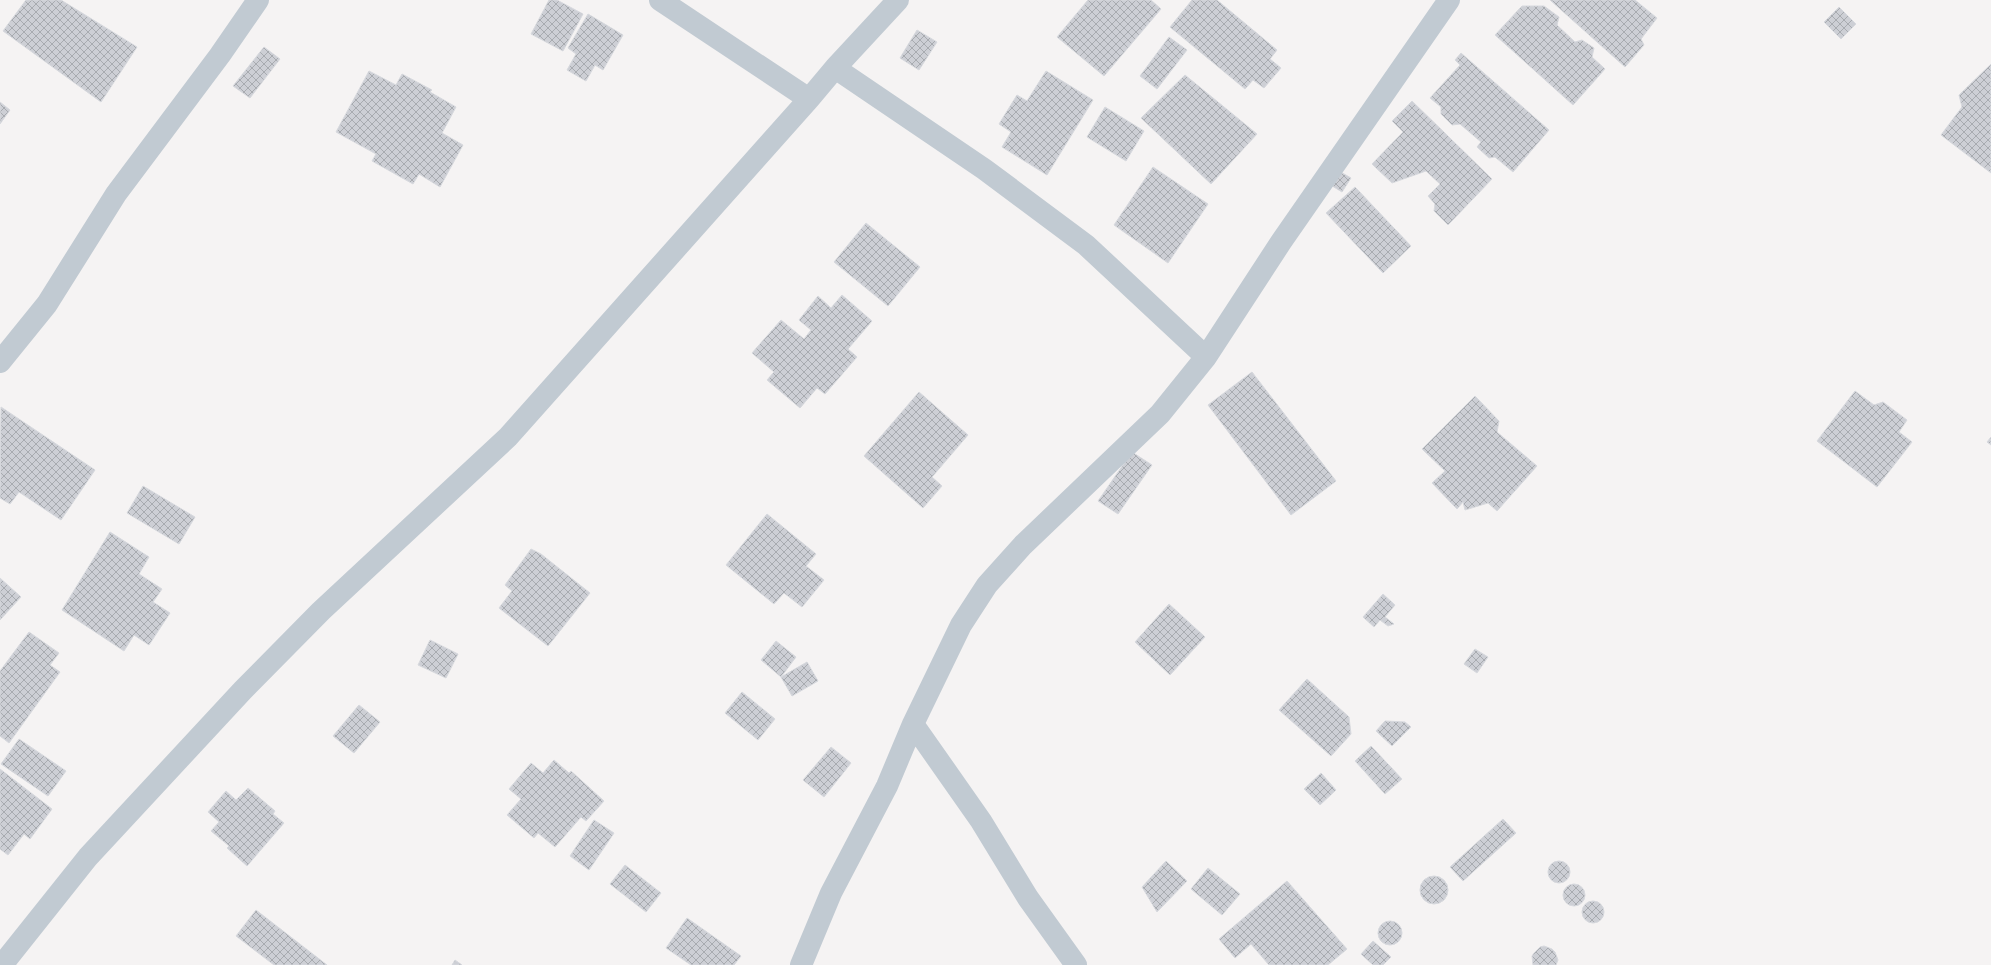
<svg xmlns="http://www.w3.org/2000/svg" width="1991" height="965" font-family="Barlow,sans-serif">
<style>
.building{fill:url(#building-cross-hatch);stroke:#d7d9de}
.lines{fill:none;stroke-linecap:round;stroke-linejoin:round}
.street{stroke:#c1cad2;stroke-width:22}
</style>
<defs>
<pattern id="building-cross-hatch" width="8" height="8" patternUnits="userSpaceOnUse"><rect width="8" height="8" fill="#cdcfd5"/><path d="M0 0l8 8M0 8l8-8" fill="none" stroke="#a8abb0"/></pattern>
</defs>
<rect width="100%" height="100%" fill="#f5f3f3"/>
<path class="building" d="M 26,0 L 61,0 L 137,47 L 101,102 L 3,31 Z
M 549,0 L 557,0 L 583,14 L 563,51 L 531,34 Z
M 1088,0 L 1151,0 L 1161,9 L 1104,76 L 1057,37 Z
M 1192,0 L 1217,0 L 1277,50 L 1270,59 L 1281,68 L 1264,88 L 1253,80 L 1245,89 L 1170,27 Z
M 1550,0 L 1635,0 L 1657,18 L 1641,39 L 1644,45 L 1625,67 Z
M 1522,6 L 1544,6 L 1559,17 L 1557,25 L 1575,42 L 1582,40 L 1594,48 L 1592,57 L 1605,69 L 1573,105 L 1495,35 Z
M 1839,7 L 1856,24 L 1841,39 L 1824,22 Z
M 588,14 L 623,35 L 603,70 L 595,65 L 586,81 L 567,70 L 576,54 L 568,48 Z
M 917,30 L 937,42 L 919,70 L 900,58 Z
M 1169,37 L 1187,50 L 1157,89 L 1140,76 Z
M 264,47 L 280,59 L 250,98 L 233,86 Z
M 1461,53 L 1549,130 L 1513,172 L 1495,157 L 1489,158 L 1477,147 L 1481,142 L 1460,124 L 1452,125 L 1441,114 L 1441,107 L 1430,98 L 1460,65 L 1455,60 Z
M 1991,64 L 1991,173 L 1941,135 L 1962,107 L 1959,95 Z
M 369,71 L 396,85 L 402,74 L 432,90 L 430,92 L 456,107 L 442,133 L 463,145 L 440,187 L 419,174 L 413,184 L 372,161 L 376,154 L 336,132 Z
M 1046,71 L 1093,100 L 1047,175 L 1002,147 L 1011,132 L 999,124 L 1017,95 L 1027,101 Z
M 1185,75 L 1257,134 L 1211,184 L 1141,118 Z
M 1412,101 L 1492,179 L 1448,225 L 1434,211 L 1435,204 L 1428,196 L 1440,184 L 1426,171 L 1392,183 L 1372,164 L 1403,132 L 1392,121 Z
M 0,102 L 10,110 L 0,124 Z
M 1105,107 L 1144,131 L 1126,161 L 1087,137 Z
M 1153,167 L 1208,204 L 1168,263 L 1114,225 Z
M 1339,171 L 1351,178 L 1342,192 L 1329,184 Z
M 1355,187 L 1411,246 L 1383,273 L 1326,213 Z
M 866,223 L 920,267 L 888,306 L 834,262 Z
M 842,295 L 872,321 L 848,349 L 857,357 L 825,394 L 817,388 L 800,408 L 767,380 L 774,372 L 752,353 L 781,320 L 804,339 L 811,330 L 799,320 L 818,296 L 831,308 Z
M 1252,372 L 1336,481 L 1291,515 L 1208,405 Z
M 1855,391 L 1874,405 L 1883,402 L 1907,420 L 1899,432 L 1912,442 L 1877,487 L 1817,441 Z
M 919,392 L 968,435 L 932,477 L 942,486 L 923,508 L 864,456 Z
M 1475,396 L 1499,421 L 1497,432 L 1537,466 L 1497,511 L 1488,503 L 1465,510 L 1463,502 L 1457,509 L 1432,483 L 1445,471 L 1422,449 Z
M 1,407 L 95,470 L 61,520 L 19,492 L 10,504 L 0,498 Z
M 1991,437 L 1991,445 L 1987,442 Z
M 1132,452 L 1152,465 L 1118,514 L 1098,501 Z
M 143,486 L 195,517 L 179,544 L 127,513 Z
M 767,514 L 816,554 L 806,566 L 824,580 L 802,607 L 784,593 L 774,604 L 726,565 Z
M 110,532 L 149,557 L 139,574 L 162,589 L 153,602 L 170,613 L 149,645 L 134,635 L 124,651 L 62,610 Z
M 531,549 L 541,554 L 590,593 L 548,646 L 499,608 L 512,591 L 505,585 Z
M 0,578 L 21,597 L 0,620 Z
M 1383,594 L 1395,605 L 1385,617 L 1394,624 L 1388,626 L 1380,620 L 1374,627 L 1363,617 Z
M 1169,604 L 1205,637 L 1170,675 L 1135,642 Z
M 29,632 L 59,653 L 50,665 L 60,672 L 9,743 L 0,736 L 0,671 Z
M 430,640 L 458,654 L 446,678 L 418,665 Z
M 776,641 L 796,657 L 781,677 L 761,660 Z
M 1475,649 L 1488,657 L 1477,673 L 1464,664 Z
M 807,662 L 818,681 L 792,696 L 781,677 Z
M 1307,679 L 1349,717 L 1351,734 L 1331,756 L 1279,710 Z
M 742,692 L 775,719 L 758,740 L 725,713 Z
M 359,705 L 380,722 L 354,753 L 333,736 Z
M 1385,721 L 1405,722 L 1411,727 L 1392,746 L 1376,731 Z
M 19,739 L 66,771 L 48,796 L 1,764 Z
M 1371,746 L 1402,779 L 1385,794 L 1355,761 Z
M 831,747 L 851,763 L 824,797 L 803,780 Z
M 554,760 L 569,773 L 571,771 L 604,801 L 586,821 L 581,817 L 555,847 L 538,833 L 534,838 L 507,815 L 521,799 L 509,789 L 531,763 L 543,773 Z
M 0,769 L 52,809 L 30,839 L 24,834 L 8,855 L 0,849 Z
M 1321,773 L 1336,790 L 1320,805 L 1304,789 Z
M 248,788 L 275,811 L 273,814 L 284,823 L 247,866 L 227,848 L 229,846 L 211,831 L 219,822 L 208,812 L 226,791 L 236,800 Z
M 1503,819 L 1516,833 L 1463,881 L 1450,867 Z
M 594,820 L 614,833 L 589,870 L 570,856 Z
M1548 872a11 11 0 1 1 22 0a11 11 0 1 1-22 0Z
M 1166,861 L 1187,881 L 1157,912 L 1142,887 Z
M 625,865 L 661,893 L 646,912 L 610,884 Z
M 1208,868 L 1240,894 L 1222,915 L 1191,889 Z
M1420 890a14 14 0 1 1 28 0a14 14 0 1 1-28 0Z
M 1287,881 L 1347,949 L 1328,965 L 1269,965 L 1251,944 L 1235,958 L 1219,939 Z
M1563 895a11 11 0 1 1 22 0a11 11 0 1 1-22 0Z
M1582 912a11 11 0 1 1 22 0a11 11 0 1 1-22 0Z
M 256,910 L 327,965 L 274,965 L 236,936 Z
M 687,918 L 741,956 L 734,965 L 691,965 L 666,948 Z
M1378 933a12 12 0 1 1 24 0a12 12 0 1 1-24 0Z
M 1373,941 L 1391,957 L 1383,965 L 1373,965 L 1361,954 Z
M 1544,946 L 1552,949 L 1555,952 L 1558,960 L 1556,965 L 1533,965 L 1532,956 L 1534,953 L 1540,947 Z
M 455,960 L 462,965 L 452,965 Z"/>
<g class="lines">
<path class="street" d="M 660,0 L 809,99
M 835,68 L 984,169 L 1086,245 L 1206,357
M 0,362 L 47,304 L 116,194 L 220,55 L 258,0
M 913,724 L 981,821 L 1028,898 L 1076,965
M 2,965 L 88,857 L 243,690 L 321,611 L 508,437 L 809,99 L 835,68 L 898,0
M 801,965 L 831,893 L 887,786 L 913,724 L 961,625 L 987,585 L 1023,545 L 1160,414 L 1206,357 L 1281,242 L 1449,0"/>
</g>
</svg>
